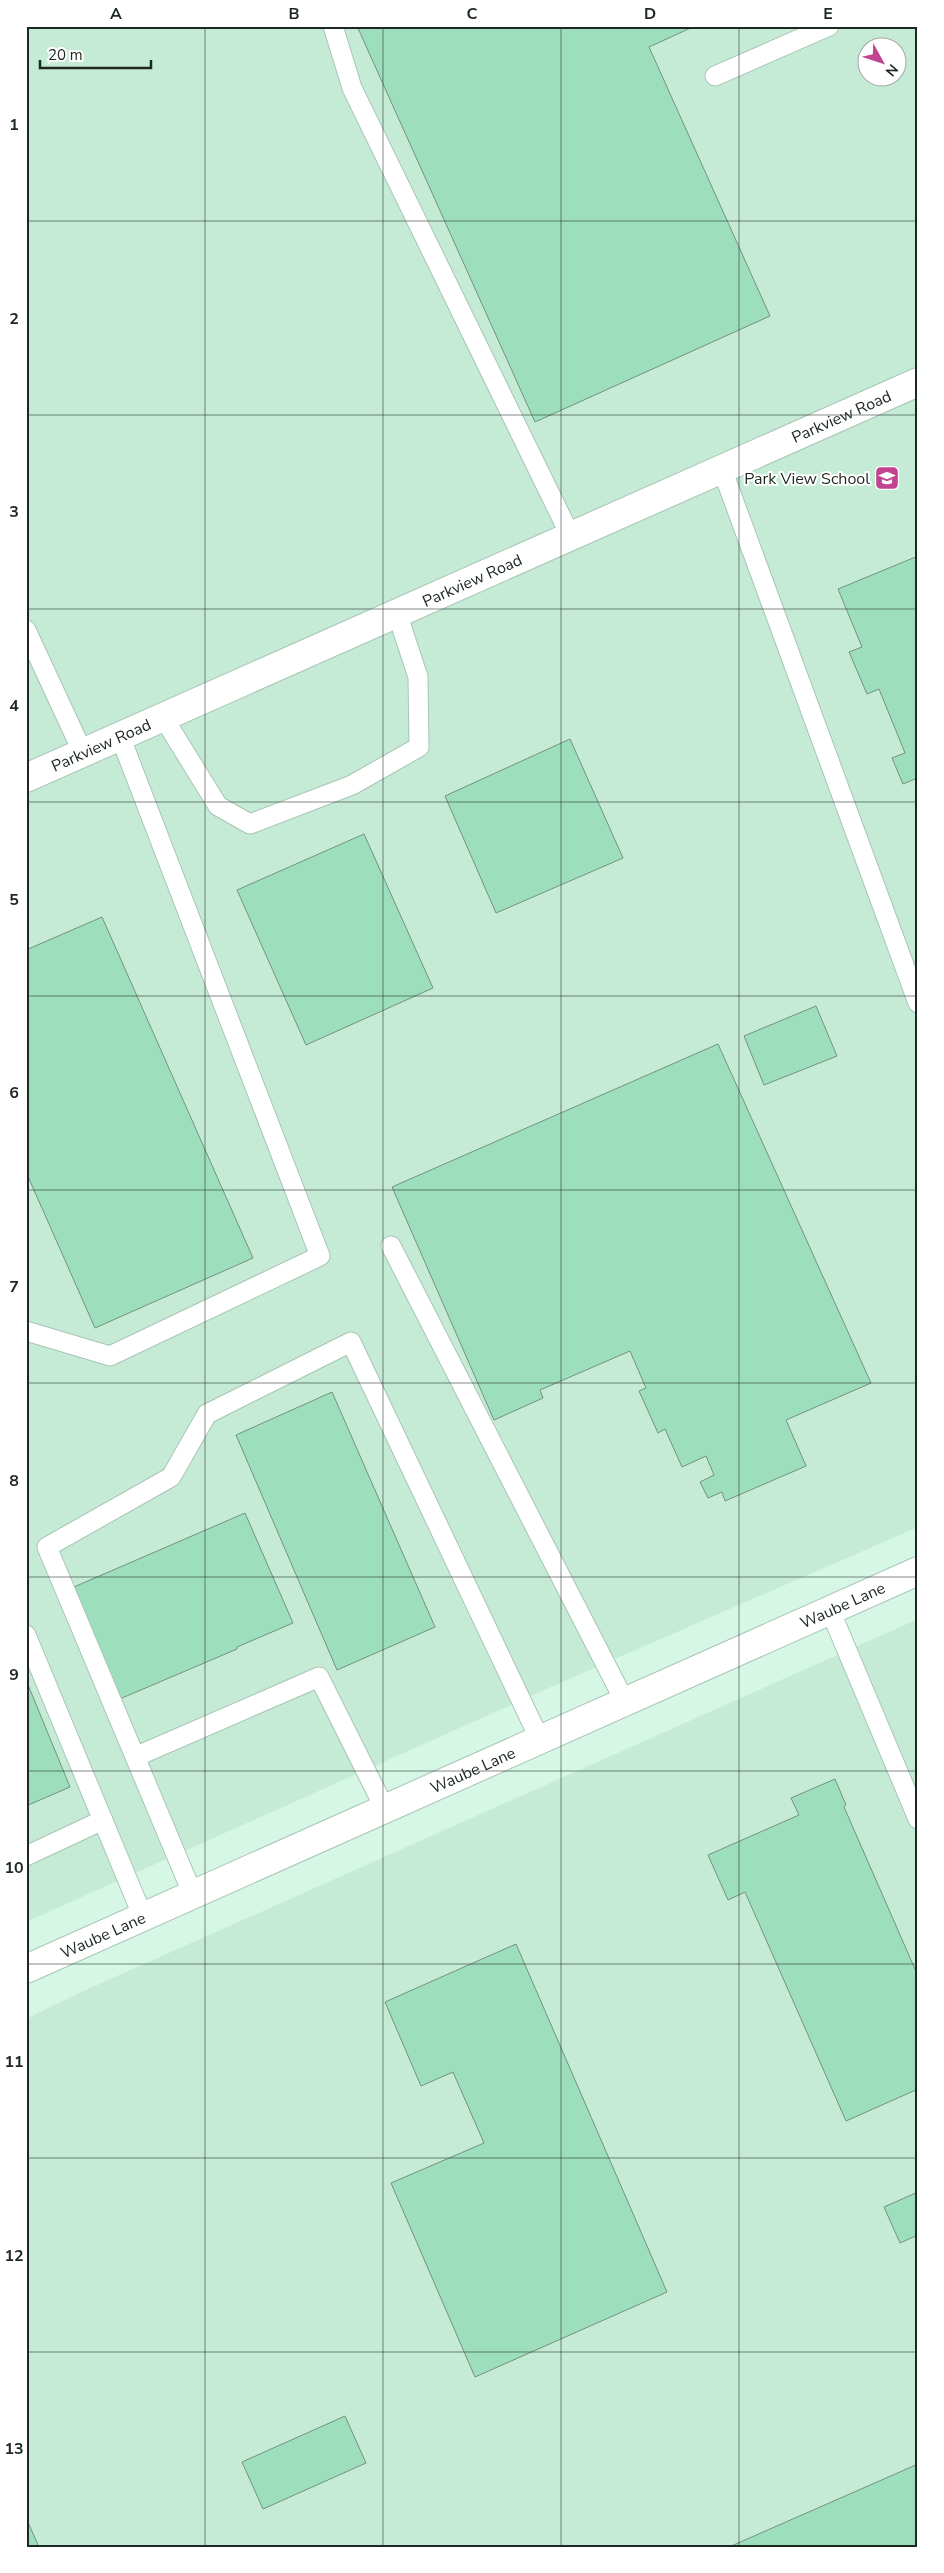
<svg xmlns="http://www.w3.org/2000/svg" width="944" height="2573" font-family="'Nunito Sans',sans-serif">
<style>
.built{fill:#c5ebd6;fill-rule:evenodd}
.building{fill:#9ddfbd;stroke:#749182}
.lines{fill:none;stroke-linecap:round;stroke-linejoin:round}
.lane-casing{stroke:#a7c5b5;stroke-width:21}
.street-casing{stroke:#a7c5b5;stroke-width:30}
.secondary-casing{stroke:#a7c5b5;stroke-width:30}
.lane{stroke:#fff;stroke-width:19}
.street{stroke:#fff;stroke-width:28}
.secondary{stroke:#fff;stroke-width:28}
.grid{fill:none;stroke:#1d2822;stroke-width:1;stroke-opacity:0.55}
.labels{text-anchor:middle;stroke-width:4;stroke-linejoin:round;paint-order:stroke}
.street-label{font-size:16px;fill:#1d2822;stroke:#fff}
.poi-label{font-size:16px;fill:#1d2822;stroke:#fff;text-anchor:end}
.neatline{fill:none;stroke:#1d2822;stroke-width:2}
.grid-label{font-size:16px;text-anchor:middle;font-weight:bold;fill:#1d2822}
</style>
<rect width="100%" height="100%" fill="#d7f7e6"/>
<path class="built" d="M 26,26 L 918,26 L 918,1527 L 560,1683 L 26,1922 ZM 866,48 L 896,48 L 896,78 L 866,78 Z
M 918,1619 L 918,2547 L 26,2547 L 26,2019 L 79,1993 Z"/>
<path class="building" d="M 357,26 L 695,26 L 649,47 L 770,316 L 535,422 Z
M 918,556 L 918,785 L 915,779 L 903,784 L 892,758 L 905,753 L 879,689 L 867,694 L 849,652 L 862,647 L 838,589 Z
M 570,739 L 623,858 L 496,913 L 445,796 Z
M 364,834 L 433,988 L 306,1045 L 237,890 Z
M 102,917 L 253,1258 L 95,1328 L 26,1172 L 26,950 Z
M 816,1006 L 837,1056 L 764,1085 L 744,1036 Z
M 718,1044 L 871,1383 L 786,1420 L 806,1466 L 725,1501 L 722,1492 L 708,1498 L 700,1482 L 714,1475 L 706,1456 L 682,1467 L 665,1429 L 658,1433 L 639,1391 L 646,1388 L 630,1351 L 540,1390 L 543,1398 L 494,1420 L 392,1187 Z
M 332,1392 L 435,1627 L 337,1670 L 236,1435 Z
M 245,1513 L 293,1623 L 237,1647 L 237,1649 L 115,1701 L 67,1590 Z
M 26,1680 L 70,1787 L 26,1806 Z
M 835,1779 L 846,1805 L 844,1807 L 918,1976 L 918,2089 L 846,2121 L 745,1892 L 728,1900 L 708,1855 L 799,1815 L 791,1798 Z
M 516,1944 L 667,2292 L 475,2377 L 391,2183 L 484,2143 L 453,2072 L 421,2086 L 385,2002 Z
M 918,2192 L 918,2235 L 900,2243 L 884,2207 Z
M 345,2416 L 366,2463 L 263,2509 L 242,2462 Z
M 918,2464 L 918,2547 L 729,2547 Z
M 26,2518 L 39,2547 L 26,2547 Z"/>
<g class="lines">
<defs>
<path id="lane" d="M 333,26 L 352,88 L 571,537
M 715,76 L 829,26
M 722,469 L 918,1003
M 26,630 L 83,753
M 163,717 L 218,806 L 250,824 L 352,785 L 419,747 L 418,677 L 397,613
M 391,1246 L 625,1702
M 26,1331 L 110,1356 L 320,1256 L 120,736
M 830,1610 L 918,1819
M 26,1635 L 143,1917
M 135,1757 L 319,1677 L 385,1809
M 26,1856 L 103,1820
M 193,1895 L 47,1547 L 171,1477 L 207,1414 L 351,1342 L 540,1740"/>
<g id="street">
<path id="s1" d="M 26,778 L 918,382"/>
</g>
<g id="secondary">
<path id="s2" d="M 26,1969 L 918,1571"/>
</g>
</defs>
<use href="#lane" class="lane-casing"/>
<use href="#street" class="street-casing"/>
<use href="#secondary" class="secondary-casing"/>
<use href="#lane" class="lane"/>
<use href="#street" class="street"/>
<use href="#secondary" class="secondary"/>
</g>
<path class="grid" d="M 205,26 L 205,2547M 383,26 L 383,2547M 561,26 L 561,2547M 739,26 L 739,2547M 26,221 L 918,221M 26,415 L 918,415M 26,609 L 918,609M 26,802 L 918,802M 26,996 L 918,996M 26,1190 L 918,1190M 26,1383 L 918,1383M 26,1577 L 918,1577M 26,1771 L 918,1771M 26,1964 L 918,1964M 26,2158 L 918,2158M 26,2352 L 918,2352"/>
<defs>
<symbol id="school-square" viewBox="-11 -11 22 22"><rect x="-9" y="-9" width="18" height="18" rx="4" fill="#c24491" stroke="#fff"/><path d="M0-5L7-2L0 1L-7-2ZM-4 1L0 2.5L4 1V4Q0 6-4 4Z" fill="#fff"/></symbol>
</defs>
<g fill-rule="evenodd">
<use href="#school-square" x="873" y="464" width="28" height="28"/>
</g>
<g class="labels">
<g class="street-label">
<text dy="6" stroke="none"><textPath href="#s1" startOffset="892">Parkview Road</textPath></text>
<text dy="6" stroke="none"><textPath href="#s1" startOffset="488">Parkview Road</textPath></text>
<text dy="6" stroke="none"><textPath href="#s1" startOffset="82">Parkview Road</textPath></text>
<text dy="6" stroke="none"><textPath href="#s2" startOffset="894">Waube Lane</textPath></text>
<text dy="6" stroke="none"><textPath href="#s2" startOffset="489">Waube Lane</textPath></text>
<text dy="6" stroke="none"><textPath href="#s2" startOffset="84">Waube Lane</textPath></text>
</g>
<g class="poi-label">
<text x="870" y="484">Park View School</text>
</g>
</g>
<rect width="944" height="2573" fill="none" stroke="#ffffff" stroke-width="55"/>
<g transform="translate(882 62) rotate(130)"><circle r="24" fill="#ffffff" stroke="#a5a9a7"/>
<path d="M0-4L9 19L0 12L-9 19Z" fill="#c24491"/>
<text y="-8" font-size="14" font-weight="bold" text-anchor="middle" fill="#1d2822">N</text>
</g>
<path d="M40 60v8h111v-8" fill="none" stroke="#1d2822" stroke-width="2.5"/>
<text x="48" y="60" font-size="15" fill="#1d2822" stroke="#ffffff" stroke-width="4" paint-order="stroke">20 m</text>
<rect x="28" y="28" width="888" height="2518" class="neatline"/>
<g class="grid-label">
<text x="116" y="19">A</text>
<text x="294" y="19">B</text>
<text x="472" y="19">C</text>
<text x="650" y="19">D</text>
<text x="828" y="19">E</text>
<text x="14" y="130">1</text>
<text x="14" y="324">2</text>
<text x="14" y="517">3</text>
<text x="14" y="711">4</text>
<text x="14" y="905">5</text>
<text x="14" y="1098">6</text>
<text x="14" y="1292">7</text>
<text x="14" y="1486">8</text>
<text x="14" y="1680">9</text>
<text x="14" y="1873">10</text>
<text x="14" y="2067">11</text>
<text x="14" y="2261">12</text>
<text x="14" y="2454">13</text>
</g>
</svg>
